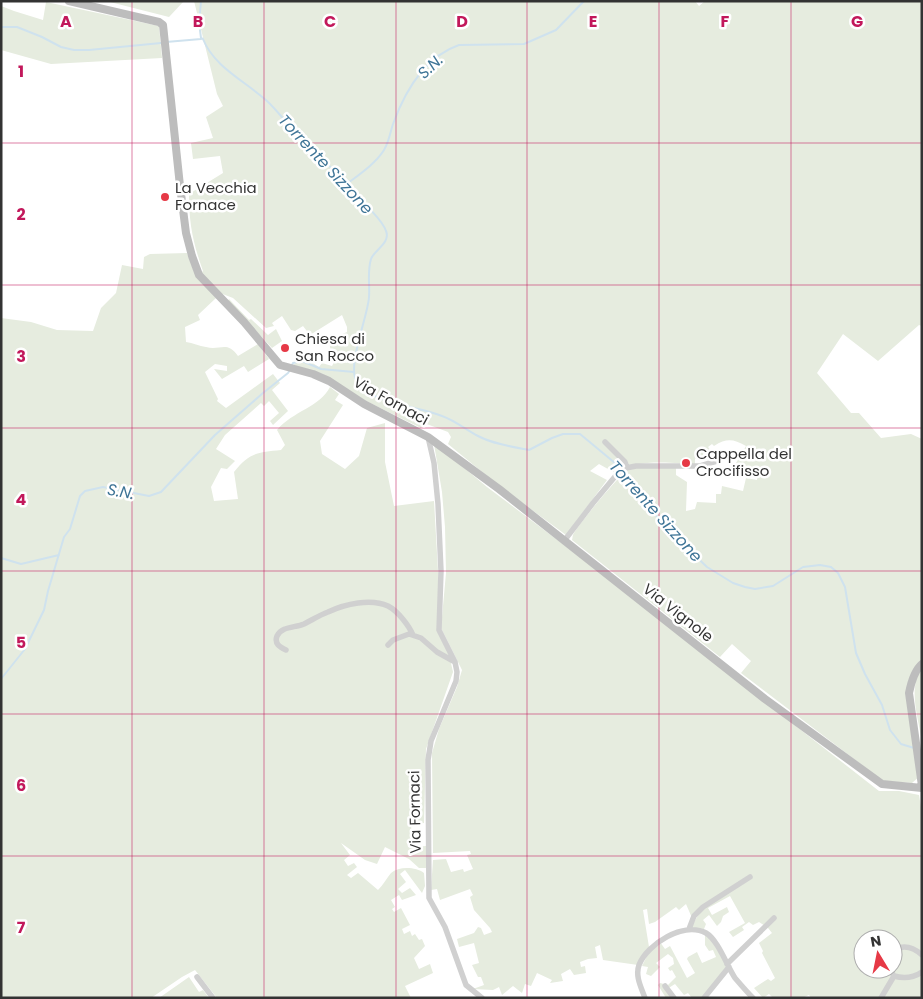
<svg xmlns="http://www.w3.org/2000/svg" width="923" height="999" font-family="Poppins,sans-serif">
<style>
.green{fill:#e6ecdf;fill-rule:evenodd}
.lines{fill:none;stroke-linecap:round;stroke-linejoin:round}
.stream{stroke:#cfe2ee;stroke-width:2}
.street{stroke:#d0d0d0;stroke-width:5.5}
.secondary{stroke:#bdbdbd;stroke-width:8}
.grid{fill:none;stroke:#c2185b;stroke-width:1;stroke-opacity:0.55}
.poi-dot{fill:#e63946;stroke:#fff;stroke-width:2}
.labels{text-anchor:middle;stroke-width:5;stroke-linejoin:round;paint-order:stroke}
.poi-label{font-size:15px;fill:#333;stroke:#fff;text-anchor:start}
.street-label{font-size:15px;fill:#333;stroke:#fff}
.water-label{font-size:16px;font-style:italic;fill:#3f7597;stroke:#fff}
.grid-label{font-size:16px;text-anchor:middle;font-weight:bold;fill:#c2185b;stroke:#fff;stroke-width:5;stroke-linejoin:round;paint-order:stroke}
</style>
<rect width="100%" height="100%" fill="#fff"/>
<path class="green" d="M 106,1 L 184,1 L 169,17 Z
M 194,1 L 695,1 L 699,6 L 705,1 L 922,1 L 922,326 L 919,325 L 878,361 L 843,334 L 817,373 L 851,413 L 859,413 L 881,438 L 911,434 L 922,439 L 922,659 L 908,685 L 920,776 L 912,783 L 883,781 L 741,673 L 751,661 L 732,644 L 720,657 L 572,540 C 573,537 572,536 574,533 C 580,523 619,475 628,470 C 639,465 663,468 676,467 L 676,475 L 687,482 L 686,511 L 695,509 L 697,502 L 716,503 L 716,494 L 721,494 L 722,486 L 743,491 L 746,478 L 757,480 L 758,470 L 736,463 L 746,446 C 733,439 727,438 714,446 L 712,444 L 708,447 L 711,451 L 695,459 L 695,465 C 674,462 631,459 615,473 L 599,464 L 590,471 L 607,480 L 566,535 L 498,485 L 448,444 L 451,437 L 448,432 L 424,423 L 421,428 L 366,401 L 323,374 L 293,365 L 297,362 L 311,362 L 319,367 L 322,363 L 332,366 L 335,360 L 347,363 L 348,356 L 331,354 L 329,340 L 347,332 L 347,327 L 342,315 L 310,335 L 303,326 L 295,331 L 291,330 L 282,316 L 272,323 L 274,326 L 266,328 L 233,298 L 220,293 L 201,273 L 203,271 C 193,243 189,224 189,194 L 223,173 L 220,156 L 193,159 L 191,143 L 213,138 L 206,117 L 223,106 L 217,94 Z
M 46,2 L 159,26 L 162,58 L 51,64 L 1,50 L 1,6 L 14,11 L 43,20 Z
M 187,253 L 194,272 L 216,298 L 198,315 L 200,320 L 185,327 L 186,342 C 193,343 199,346 206,347 C 220,351 227,340 238,356 L 258,344 L 269,359 L 248,372 L 244,366 L 222,379 L 214,369 L 227,371 L 227,366 L 215,364 L 205,372 L 218,399 L 217,401 L 226,408 L 273,374 L 280,383 L 272,390 L 288,411 L 273,425 L 270,421 L 279,413 L 269,401 L 264,406 L 261,403 L 225,435 L 216,449 L 235,461 L 227,469 L 221,468 L 211,487 L 214,501 L 238,499 L 234,472 C 249,453 258,452 281,450 L 285,445 L 277,430 C 293,411 320,407 330,387 L 339,394 L 335,400 L 343,405 L 320,441 L 322,454 L 345,469 L 359,456 L 367,428 L 385,423 L 385,462 L 394,506 L 434,501 L 439,588 L 437,631 L 448,650 L 453,672 L 426,749 L 424,823 L 411,825 L 413,847 L 426,846 L 428,868 L 419,868 L 409,859 L 385,847 L 377,864 L 365,860 L 341,843 L 350,855 L 344,860 L 348,866 L 354,863 L 357,867 L 347,875 L 351,878 L 358,873 L 378,890 C 383,885 387,878 391,873 C 399,866 416,867 424,873 L 425,886 L 422,893 L 405,870 L 400,874 L 406,882 L 398,889 L 402,893 L 410,888 L 416,895 L 402,900 L 399,895 L 391,900 L 395,907 L 392,909 L 394,912 L 401,908 L 410,925 L 402,929 L 404,934 L 410,931 L 412,936 L 415,934 L 419,940 L 422,939 L 425,946 L 414,958 L 419,969 L 430,964 L 433,973 L 405,986 L 411,998 L 217,998 L 195,970 L 182,977 L 151,998 L 1,998 L 1,318 L 31,322 L 57,330 L 93,331 L 101,308 L 116,293 L 122,265 L 143,269 L 144,257 L 150,254 Z
M 229,299 L 249,320 L 251,319 L 268,335 L 276,329 L 282,341 L 272,348 L 228,301 Z
M 434,444 L 439,447 L 487,487 L 677,630 L 765,702 L 879,791 L 899,791 L 919,795 L 922,813 L 922,998 L 811,998 L 809,995 L 802,998 L 773,998 L 769,994 L 763,998 L 754,988 L 768,979 L 771,981 L 775,978 L 762,953 L 763,951 L 759,943 L 772,933 L 768,928 L 759,922 L 753,925 L 749,922 L 742,927 L 744,930 L 733,937 L 729,932 L 745,923 L 730,896 L 708,908 L 712,915 L 727,907 L 729,912 L 723,916 L 721,922 L 717,926 L 709,915 L 703,920 L 706,924 L 704,929 L 691,928 L 697,917 L 704,908 L 751,879 L 749,876 L 702,905 L 692,918 L 686,904 L 679,910 L 676,907 L 655,922 L 649,924 L 647,909 L 643,910 L 649,947 L 638,965 L 603,960 L 600,945 L 595,947 L 597,958 L 588,959 L 580,962 L 581,967 L 585,966 L 586,973 L 574,975 L 570,969 L 561,974 L 563,981 L 550,983 L 552,980 L 537,973 L 531,986 L 525,984 L 522,993 L 513,986 L 502,995 L 499,987 L 493,990 L 473,989 L 484,985 L 481,977 L 478,977 L 472,965 L 479,963 L 474,943 L 459,947 L 457,939 L 474,933 L 478,927 L 481,928 L 484,935 L 492,932 L 490,928 L 474,910 L 470,897 L 473,895 L 470,889 L 440,900 L 437,889 L 431,890 L 433,860 L 446,859 L 451,872 L 463,869 L 464,872 L 473,869 L 467,855 L 471,854 L 470,851 L 433,853 L 432,753 L 439,729 L 457,687 L 462,670 L 441,628 L 446,573 L 445,527 L 442,492 ZM 863,939 L 893,939 L 893,969 L 863,969 Z
M 922,669 L 922,742 C 919,720 907,687 922,669 Z
M 705,934 L 713,941 L 728,967 L 703,998 L 692,998 L 688,993 L 684,995 L 675,984 L 667,989 L 672,998 L 666,998 L 658,985 L 660,983 L 668,985 L 676,977 L 672,970 L 670,971 L 668,968 L 674,964 L 673,958 L 668,954 L 656,963 L 660,967 L 651,976 L 646,974 L 648,967 L 642,966 L 651,948 L 660,942 L 665,949 L 670,946 L 687,978 L 695,973 L 687,959 L 688,957 L 697,952 L 702,963 L 716,957 L 713,950 L 709,951 L 705,945 Z
M 189,977 L 199,992 L 203,990 L 209,998 L 159,998 Z"/>
<g class="lines">
<path class="stream" d="M 201,1 L 199,23 L 201,38 L 203,39 C 214,67 245,81 267,101 C 279,112 288,126 300,137 C 323,160 347,182 368,207 C 375,215 383,222 386,231 C 391,243 374,250 371,259 C 367,272 370,285 369,297 C 368,317 345,369 358,384 C 377,405 418,406 442,416 C 456,421 466,430 478,436 C 493,444 513,447 529,450 L 552,438 L 563,434 L 580,434 L 621,468
M 1,27 L 17,27 L 42,37 L 61,47 L 74,50 L 89,50 L 161,43
M 166,42 L 201,39
M 348,183 C 360,174 376,163 384,150 C 389,142 390,133 393,124 C 405,91 424,57 459,45 L 524,44 L 556,30 L 584,1
M 292,365 L 293,363 L 302,361 L 321,369 L 354,372
M 624,472 L 646,505 L 686,547 L 707,567 L 733,583 L 745,587 L 755,589 L 773,586 L 803,567 L 820,565 L 831,567 L 838,573 L 845,587 L 856,653 L 865,674 L 882,705 L 890,730 L 901,744 L 914,748
M 1,558 L 21,564 L 59,555
M 1,679 L 25,649 L 44,610 L 48,591 L 64,537 L 70,529 L 80,496 L 85,491 L 103,487 L 149,496 L 161,492 L 215,435 L 263,393 L 288,373 L 290,370"/>
<path class="street" d="M 428,437 L 434,463 L 438,504 L 441,571 L 439,630 L 455,662 L 457,672 L 456,681 L 431,741 L 428,760 L 429,898 L 445,927 L 466,985 L 482,998
M 605,442 L 625,462 L 627,468
M 564,541 L 593,503 L 618,473 L 626,468 L 636,466 L 700,466 L 717,461 L 727,455
M 388,645 L 393,640 L 409,634 L 421,638 L 437,652 L 455,662
M 286,650 C 280,647 274,644 277,636 C 282,626 295,628 304,624 C 312,620 320,615 328,612 C 345,604 371,598 388,606 C 398,611 409,626 413,635
M 689,929 L 694,916 L 703,907 L 750,877
M 893,951 C 903,944 913,947 922,955
M 727,964 L 774,918
M 890,969 L 894,976 C 904,979 913,978 922,972
M 197,977 L 213,998
M 665,986 L 674,998
M 645,998 C 641,987 635,976 639,965 C 647,944 684,921 706,933 C 718,940 727,966 735,978 C 741,985 747,992 753,998
M 704,998 L 729,967
M 881,998 L 894,976"/>
<path class="secondary" d="M 69,1 L 159,22 L 163,25 L 180,186 L 186,233 L 192,256 L 199,275 L 244,322 L 280,365 L 313,374 L 329,381 L 364,404 L 428,437 L 499,489 L 765,699 L 882,784 L 922,788
M 922,664 C 915,670 911,683 909,693 L 922,786"/>
</g>
<path class="grid" d="M 132,1 L 132,998M 264,1 L 264,998M 396,1 L 396,998M 527,1 L 527,998M 659,1 L 659,998M 791,1 L 791,998M 1,143 L 922,143M 1,285 L 922,285M 1,428 L 922,428M 1,571 L 922,571M 1,714 L 922,714M 1,856 L 922,856"/>
<g class="poi-dot">
<circle cx="165" cy="197" r="5"/>
<circle cx="285" cy="348" r="5"/>
<circle cx="686" cy="463" r="5"/>
</g>
<g class="labels">
<g class="poi-label">
<text x="175" y="193">La Vecchia<tspan x="175" dy="17">Fornace</tspan></text>
<text x="295" y="344">Chiesa di<tspan x="295" dy="17">San Rocco</tspan></text>
<text x="696" y="459">Cappella del<tspan x="696" dy="17">Crocifisso</tspan></text>
</g>
<g class="street-label">
<text transform="translate(391 401) rotate(29)" y="5">Via Fornaci</text>
<text transform="translate(678 613) rotate(38)" y="5">Via Vignole</text>
<text transform="translate(415 812) rotate(-91)" y="5">Via Fornaci</text>
</g>
<g class="water-label">
<text transform="translate(430 66) rotate(-43)" y="6">S.N.</text>
<text transform="translate(326 164) rotate(47)" y="6">Torrente Sizzone</text>
<text transform="translate(121 491) rotate(10)" y="6">S.N.</text>
<text transform="translate(656 511) rotate(48)" y="6">Torrente Sizzone</text>
</g>
</g>
<g class="grid-label">
<text x="66" y="27">A</text>
<text x="198" y="27">B</text>
<text x="330" y="27">C</text>
<text x="462" y="27">D</text>
<text x="593" y="27">E</text>
<text x="725" y="27">F</text>
<text x="857" y="27">G</text>
<text x="21" y="77">1</text>
<text x="21" y="220">2</text>
<text x="21" y="362">3</text>
<text x="21" y="505">4</text>
<text x="21" y="648">5</text>
<text x="21" y="791">6</text>
<text x="21" y="933">7</text>
</g>
<rect width="923" height="999" fill="none" stroke="#333333" stroke-width="5"/>
<g transform="translate(878 954) rotate(350)"><circle r="24" fill="#ffffff" stroke="#adadad"/>
<path d="M0-4L9 19L0 12L-9 19Z" fill="#e63946"/>
<text y="-8" font-size="14" font-weight="bold" text-anchor="middle" fill="#333333">N</text>
</g>
</svg>
